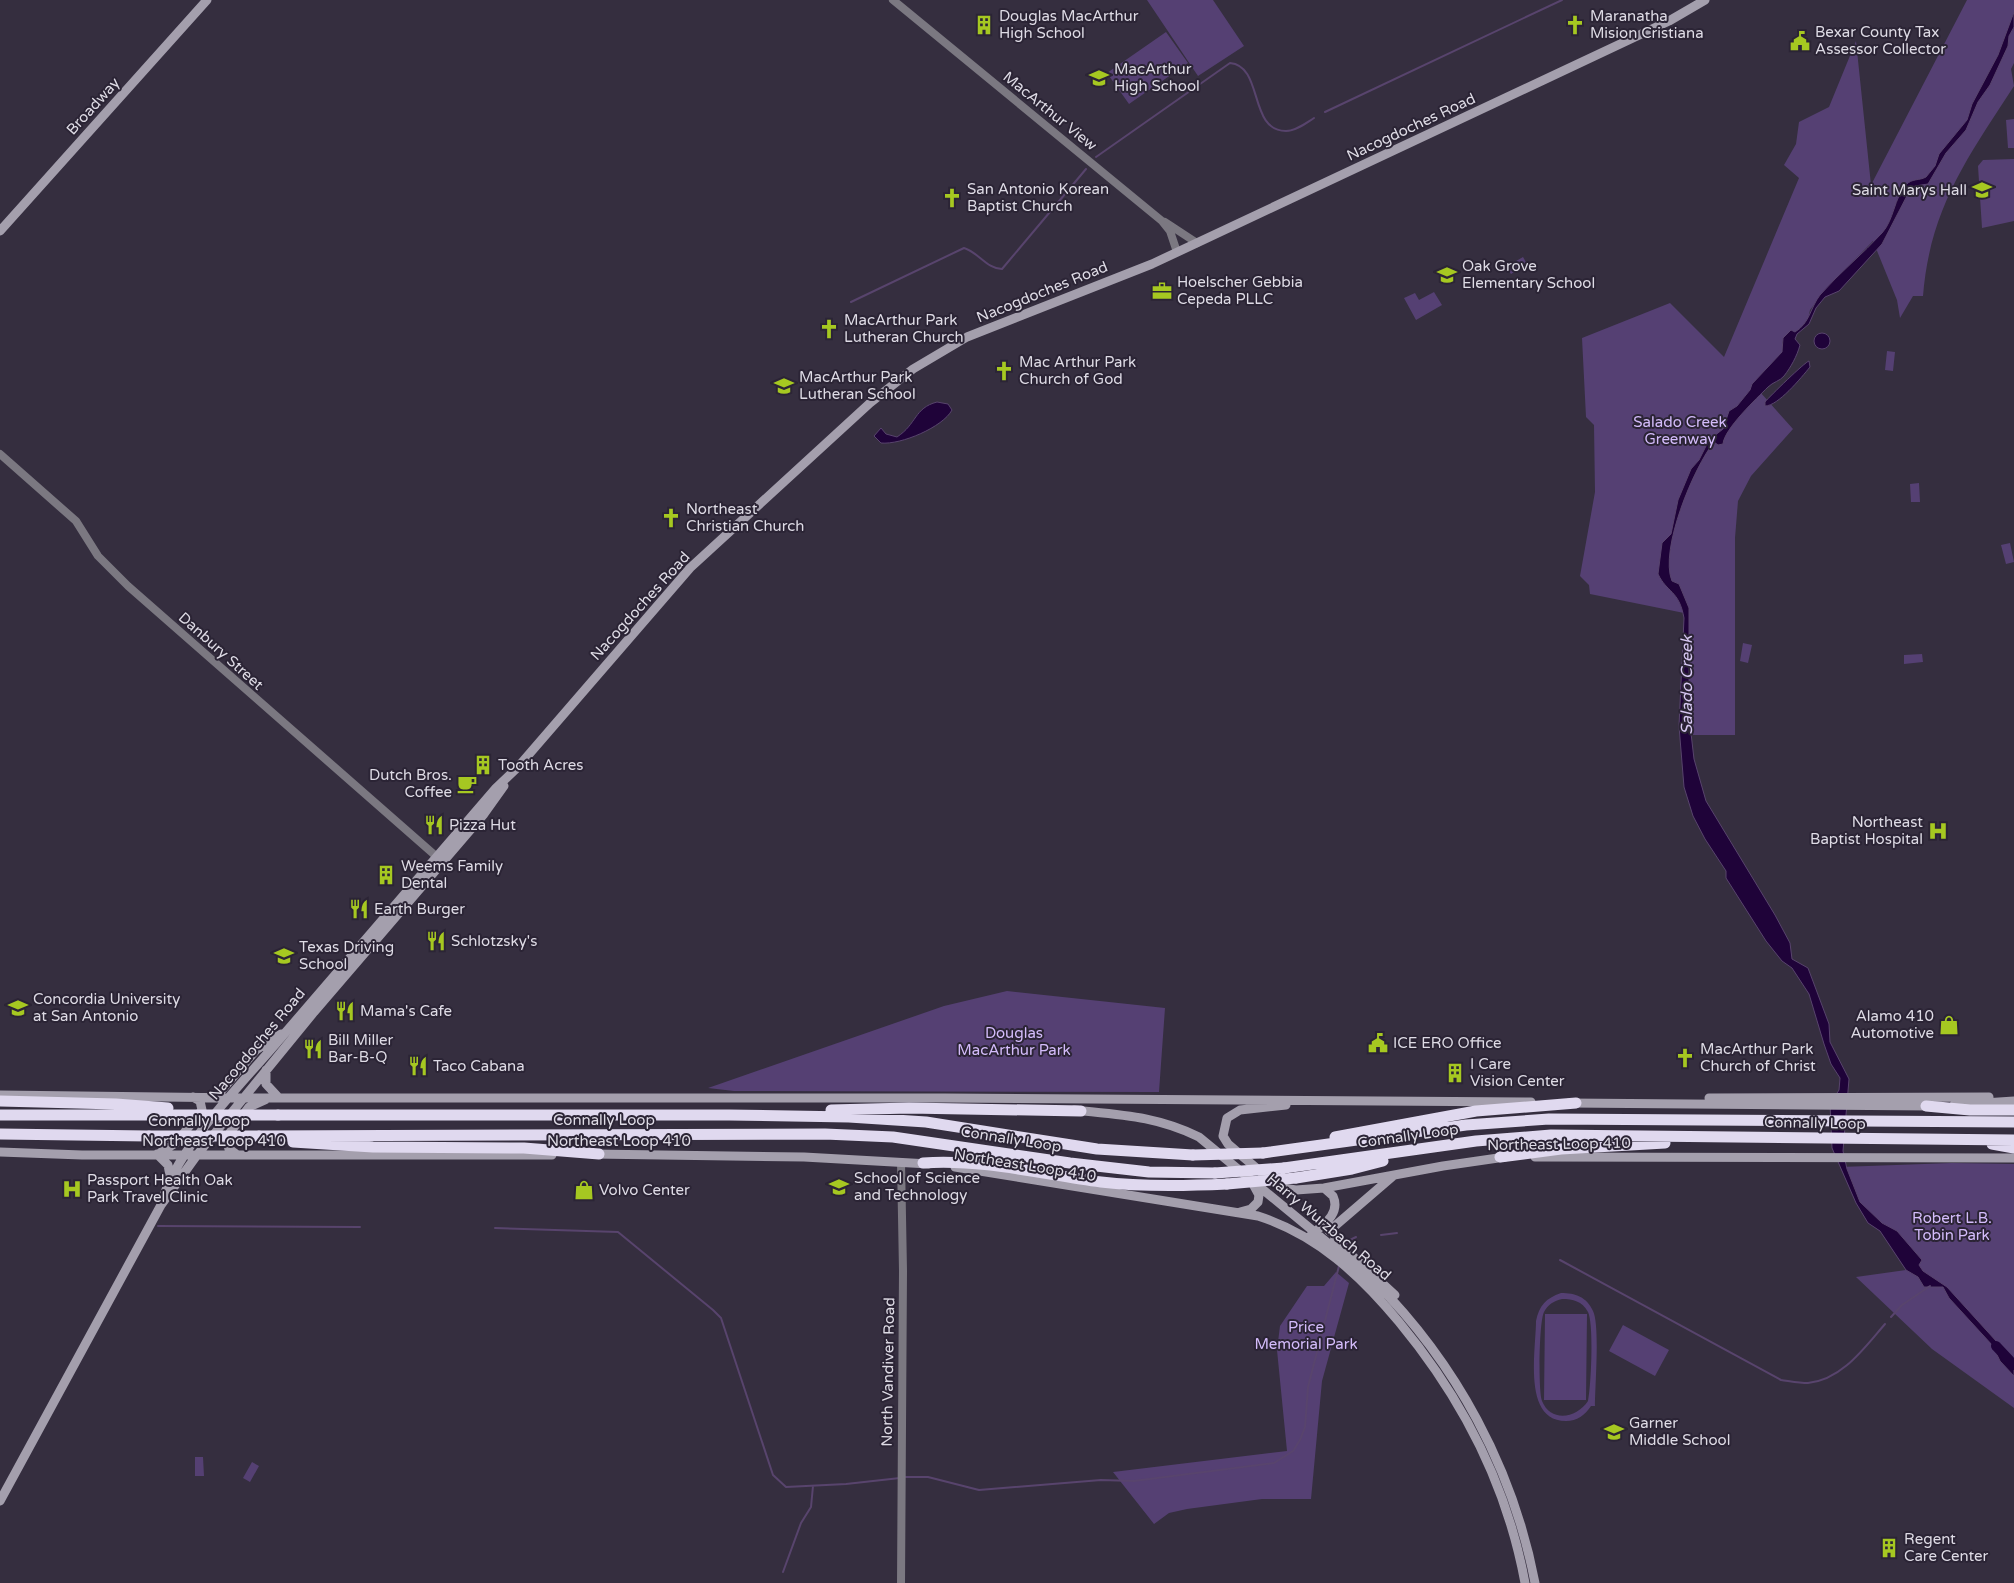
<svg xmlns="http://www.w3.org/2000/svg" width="2014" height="1583" font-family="'Varela Round',sans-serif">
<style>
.green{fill:#554073;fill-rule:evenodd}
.water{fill:#1f0339;stroke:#58446d}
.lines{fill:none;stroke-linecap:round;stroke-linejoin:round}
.stream{stroke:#58446d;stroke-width:2}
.river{stroke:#1f0339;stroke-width:10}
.tertiary{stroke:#7b7881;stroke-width:8}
.secondary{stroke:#a49fad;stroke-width:9}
.motorway{stroke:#e0d9ef;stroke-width:11}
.motorway-bridge{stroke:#e0d9ef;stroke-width:11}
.labels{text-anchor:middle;stroke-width:4;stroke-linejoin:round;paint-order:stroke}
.poi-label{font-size:15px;fill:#dedbe5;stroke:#2b2435;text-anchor:start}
.street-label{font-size:15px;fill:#dedbe5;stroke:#2b2435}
.park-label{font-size:15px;fill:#d4bcfb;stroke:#2b2435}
.water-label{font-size:16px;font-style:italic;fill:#d6c7f1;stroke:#2b2435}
</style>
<rect width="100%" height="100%" fill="#352e3f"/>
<path class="green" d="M 1147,0 L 1213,0 L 1244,46 L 1198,76 Z
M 1967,0 L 2014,0 L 2014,63 L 2011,69 L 2014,86 C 1968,157 1930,208 1923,296 L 1913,296 L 1900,318 L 1897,300 L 1873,241 L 1827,288 L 1810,310 L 1808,319 L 1801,328 L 1782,342 L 1782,352 L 1753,384 L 1793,429 L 1751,476 L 1738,501 L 1735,538 L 1735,735 L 1693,735 L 1689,716 L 1689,614 L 1590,594 L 1589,585 L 1580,576 L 1595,492 L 1594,425 L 1586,417 L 1582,338 L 1670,303 L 1724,357 L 1799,178 L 1784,165 L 1796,144 L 1799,122 L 1829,107 L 1856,41 L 1871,185 Z
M 1166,32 L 1188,63 L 1129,104 L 1107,73 Z
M 2014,119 L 2014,148 L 2008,148 L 2006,120 Z
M 2014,159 L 2014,221 L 1982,228 L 1978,166 L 1983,160 Z
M 1523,257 L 1527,264 L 1511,274 L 1506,267 Z
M 1434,292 L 1442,305 L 1416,320 L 1404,298 L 1415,293 L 1419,300 Z
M 1887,351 L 1895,352 L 1893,371 L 1885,370 Z
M 1919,483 L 1920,502 L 1911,502 L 1910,484 Z
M 2010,543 L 2014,562 L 2006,564 L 2001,545 Z
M 1743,643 L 1752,645 L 1748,663 L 1740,661 Z
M 1922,654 L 1923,662 L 1904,664 L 1904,655 Z
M 1007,991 L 1165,1008 L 1159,1092 L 734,1091 L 708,1088 L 944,1006 Z
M 1952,1163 L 2014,1164 L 2014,1408 L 1932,1349 L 1856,1277 L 1906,1270 L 1880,1231 L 1868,1223 L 1856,1203 L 1840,1167 Z
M 1336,1272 L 1349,1283 L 1322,1381 L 1311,1499 L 1262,1499 L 1187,1509 L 1169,1513 L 1154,1524 L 1113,1472 L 1287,1451 L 1277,1350 L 1280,1326 L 1307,1286 L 1324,1286 Z
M 1561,1293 C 1575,1293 1587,1297 1593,1311 C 1600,1325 1595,1386 1595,1406 L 1591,1406 C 1585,1415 1577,1421 1566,1421 C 1522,1421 1536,1350 1536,1321 C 1539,1306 1546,1298 1561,1293 ZM 1562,1299 C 1573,1299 1582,1301 1588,1312 C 1594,1324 1591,1387 1588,1401 C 1577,1418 1551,1423 1542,1401 C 1538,1391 1539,1321 1544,1312 C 1548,1304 1554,1301 1562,1299 Z
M 1545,1314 L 1587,1314 L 1586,1400 L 1544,1400 Z
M 1623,1325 L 1669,1350 L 1655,1376 L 1609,1351 Z
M 195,1457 L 203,1457 L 204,1476 L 195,1476 Z
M 252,1462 L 259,1466 L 250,1482 L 243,1478 Z"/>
<path class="water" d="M 2014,12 L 2014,27 L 2009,36 L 2008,46 L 1990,85 L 1978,102 L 1966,130 L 1946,153 L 1928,184 L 1915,186 L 1910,190 L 1882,244 L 1839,291 L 1825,297 L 1816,308 L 1809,324 L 1797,334 L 1795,339 L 1800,345 C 1797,356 1791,367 1784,376 C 1780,381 1773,382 1768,387 C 1757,398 1724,429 1723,444 L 1718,445 L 1714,442 C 1694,467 1659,550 1672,581 L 1679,584 L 1689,608 L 1689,716 L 1694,759 L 1706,801 L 1775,915 L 1790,943 L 1792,959 L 1808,968 L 1829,1024 L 1830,1042 L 1849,1079 L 1843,1151 L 1847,1169 L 1860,1202 L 1882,1223 L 1897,1231 L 1922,1260 L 1919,1265 L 1923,1271 L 1947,1287 L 1997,1342 L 2014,1369 L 2014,1376 L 2000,1361 L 1993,1346 L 1949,1298 L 1943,1287 L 1924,1287 L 1918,1277 L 1906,1270 L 1880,1231 L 1868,1223 L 1856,1203 L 1832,1148 L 1830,1104 L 1839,1090 L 1840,1078 L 1831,1064 L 1824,1044 L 1809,994 L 1792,968 L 1782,961 L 1766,941 L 1726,878 L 1726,871 L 1705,839 L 1693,816 L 1684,787 L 1679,726 L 1684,618 C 1679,590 1667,593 1658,574 L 1662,543 L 1671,534 L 1678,500 L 1691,469 L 1699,460 L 1709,440 L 1723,429 L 1729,411 L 1737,406 L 1750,390 L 1752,384 L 1782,352 L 1783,338 L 1791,330 L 1795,332 C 1810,323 1810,308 1820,295 C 1839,273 1863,254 1882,233 C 1894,220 1894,198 1906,185 C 1912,178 1919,181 1926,177 L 1935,166 L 1939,154 L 1967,120 L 1972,104 L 1998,55 Z
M1814 341a8 8 0 1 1 16 0a8 8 0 1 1-16 0Z
M 1809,361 L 1810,367 C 1801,378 1778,406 1765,406 L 1765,402 C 1770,396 1805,362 1809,361 Z
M 937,402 L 948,404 L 952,410 C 943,427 901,445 881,443 L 874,436 L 881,428 L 886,434 L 897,437 C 917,424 914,408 937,402 Z"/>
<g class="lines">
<path class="stream" d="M 1325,112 L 1562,0
M 1096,157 L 1230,63 C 1264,66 1248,131 1286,131 C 1296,131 1306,123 1314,118
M 851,302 L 964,248 C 978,252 987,269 1002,269 L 1086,169
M 158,1226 L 360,1227
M 495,1228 L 618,1232 L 713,1310 L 721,1318 L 773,1475 L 786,1487 L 846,1484 L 900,1478
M 1381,1235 L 1397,1233
M 1346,1244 L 1350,1240 L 1356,1237
M 1560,1260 L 1781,1380 C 1789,1381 1799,1383 1808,1383 C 1842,1380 1865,1347 1885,1324
M 1891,1317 L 1902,1305 L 1930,1286
M 905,1477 L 928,1477 L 979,1490 L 1101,1480 L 1134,1481 L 1274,1463 L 1293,1451 L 1300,1440 L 1305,1427 L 1308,1387 L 1339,1266
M 783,1572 L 801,1523 L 811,1507 L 813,1486"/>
<path class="river" d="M 1996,1346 L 2014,1365"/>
<path class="tertiary" d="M 893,0 L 1162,221 L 1170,231 L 1177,252
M 1165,222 L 1197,243
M 0,454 L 76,521 L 98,556 L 128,586 L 437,857
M 901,1162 L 903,1271 L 901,1583"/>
<path class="secondary" d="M 0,231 L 207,0
M 266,1070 L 266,1084 L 279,1098
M 0,1095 L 243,1098 L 945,1098 L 1531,1102
M 212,1096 L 221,1091 L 256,1050 L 281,1034
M 1709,1098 L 1989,1097
M 1569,1103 L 1931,1106
M 1286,1105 L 1240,1110 L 1227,1118 L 1223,1136 L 1228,1144 L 1268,1178 L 1283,1188 L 1296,1190 L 1324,1188 L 1443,1166 L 1505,1157
M 1954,1105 L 2014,1101
M 1074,1110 C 1121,1115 1156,1116 1199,1137 L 1374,1281 C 1456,1363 1513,1468 1535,1583
M 0,1152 L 82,1155 L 552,1155
M 161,1152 L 176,1143 L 202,1110 L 200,1101 L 193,1097
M 157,1154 L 168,1165 L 171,1181
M 236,1154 L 229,1149 L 226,1138 L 249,1107 L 265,1100
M 593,1154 L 804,1157 L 929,1164
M 1535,1157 L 2014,1158
M 955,1167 L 1258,1216 C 1317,1235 1360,1275 1399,1322 C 1462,1398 1507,1485 1525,1583
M 161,1205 C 175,1149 241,1085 279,1040 C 351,956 424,872 496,788 L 518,767 L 690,568 L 870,403 L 913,369 L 967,337 L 1152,264 L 1669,21 L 1705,0
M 1240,1212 L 1251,1209 L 1258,1202 L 1259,1195 L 1253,1184
M 1333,1228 L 1335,1240 L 1395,1295
M 1329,1231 L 1393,1176
M 1311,1235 C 1323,1225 1341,1214 1333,1196 L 1324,1188
M 0,1501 L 161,1205 L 197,1155 L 314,1012 L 484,814 L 504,786"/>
<path class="motorway" d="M 0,1101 L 116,1104 L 168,1108
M 1926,1106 L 1970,1110 L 2014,1110
M 831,1110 L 909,1108 L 1081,1111
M 0,1115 L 166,1115
M 278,1115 L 729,1115 L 849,1117 L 926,1122 L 1097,1149 L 1193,1155
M 0,1134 L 149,1136
M 259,1136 L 825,1134 L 893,1137 L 1070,1163 L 1149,1172 L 1215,1173
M 1335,1137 L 1476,1111 L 1576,1103
M 293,1142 L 373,1147 L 524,1148 L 599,1154
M 1992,1144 L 2014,1148
M 1263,1153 L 1466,1125 L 1549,1119 L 2014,1122
M 1500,1157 L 1561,1149 L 1665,1143
M 923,1163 C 984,1159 1041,1174 1101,1182 C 1142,1187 1185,1186 1227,1184
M 1284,1168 L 1476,1141 L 1551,1135 L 2014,1140
M 1296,1178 L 1352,1169 L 1383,1161"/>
<path class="motorway-bridge" d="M 166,1115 L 278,1115
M 149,1136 L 259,1136
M 1193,1155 L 1263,1153
M 1215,1173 L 1284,1168
M 1227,1184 L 1296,1178"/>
</g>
<defs>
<symbol id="building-bare" viewBox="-9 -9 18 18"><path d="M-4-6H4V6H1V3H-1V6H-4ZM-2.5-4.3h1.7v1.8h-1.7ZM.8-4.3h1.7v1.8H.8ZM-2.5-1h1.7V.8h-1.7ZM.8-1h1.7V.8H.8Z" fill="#a6c821" stroke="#2b2435" stroke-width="2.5" paint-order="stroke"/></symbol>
<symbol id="church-bare" viewBox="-9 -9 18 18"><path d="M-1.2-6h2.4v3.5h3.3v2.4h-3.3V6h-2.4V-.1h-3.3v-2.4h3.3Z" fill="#a6c821" stroke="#2b2435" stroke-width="2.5" paint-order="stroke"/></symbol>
<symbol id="civic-bare" viewBox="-9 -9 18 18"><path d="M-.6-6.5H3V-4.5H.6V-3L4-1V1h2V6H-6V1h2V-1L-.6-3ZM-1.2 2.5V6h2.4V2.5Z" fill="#a6c821" stroke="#2b2435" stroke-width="2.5" paint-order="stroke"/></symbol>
<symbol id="school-bare" viewBox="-9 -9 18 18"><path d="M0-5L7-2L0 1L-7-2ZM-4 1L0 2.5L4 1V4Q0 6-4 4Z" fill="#a6c821" stroke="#2b2435" stroke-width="2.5" paint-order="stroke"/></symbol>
<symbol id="office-bare" viewBox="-9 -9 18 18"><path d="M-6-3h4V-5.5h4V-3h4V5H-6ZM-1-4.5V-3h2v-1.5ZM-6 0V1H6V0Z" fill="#a6c821" stroke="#2b2435" stroke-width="2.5" paint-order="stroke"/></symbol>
<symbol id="cafe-bare" viewBox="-9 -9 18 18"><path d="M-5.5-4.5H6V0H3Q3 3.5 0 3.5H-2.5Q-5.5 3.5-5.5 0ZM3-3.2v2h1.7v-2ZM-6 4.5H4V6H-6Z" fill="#a6c821" stroke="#2b2435" stroke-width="2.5" paint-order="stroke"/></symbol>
<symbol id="restaurant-bare" viewBox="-9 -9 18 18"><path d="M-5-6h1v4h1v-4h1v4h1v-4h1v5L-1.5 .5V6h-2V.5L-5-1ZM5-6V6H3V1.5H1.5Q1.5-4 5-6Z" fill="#a6c821" stroke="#2b2435" stroke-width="2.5" paint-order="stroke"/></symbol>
<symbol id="hospital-bare" viewBox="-9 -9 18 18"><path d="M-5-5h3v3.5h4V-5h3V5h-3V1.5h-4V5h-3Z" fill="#a6c821" stroke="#2b2435" stroke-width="2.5" paint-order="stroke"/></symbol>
<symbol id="shop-bare" viewBox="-9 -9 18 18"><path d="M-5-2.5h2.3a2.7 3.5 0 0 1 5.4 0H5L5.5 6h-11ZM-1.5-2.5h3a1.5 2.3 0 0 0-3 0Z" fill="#a6c821" stroke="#2b2435" stroke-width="2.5" paint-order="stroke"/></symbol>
</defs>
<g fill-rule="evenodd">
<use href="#building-bare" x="970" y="11" width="28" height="28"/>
<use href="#church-bare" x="1561" y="11" width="28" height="28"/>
<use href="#civic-bare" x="1786" y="27" width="28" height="28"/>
<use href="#school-bare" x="1085" y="64" width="28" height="28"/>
<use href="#school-bare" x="1968" y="176" width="28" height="28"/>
<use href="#church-bare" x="938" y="184" width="28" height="28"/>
<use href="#school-bare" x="1433" y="261" width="28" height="28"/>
<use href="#office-bare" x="1148" y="277" width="28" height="28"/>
<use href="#church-bare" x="815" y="315" width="28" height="28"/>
<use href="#church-bare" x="990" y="357" width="28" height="28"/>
<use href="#school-bare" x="770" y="372" width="28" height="28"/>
<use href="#church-bare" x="657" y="504" width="28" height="28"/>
<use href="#building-bare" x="469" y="751" width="28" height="28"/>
<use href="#cafe-bare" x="453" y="770" width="28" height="28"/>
<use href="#restaurant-bare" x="420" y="811" width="28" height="28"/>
<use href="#hospital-bare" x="1924" y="817" width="28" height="28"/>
<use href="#building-bare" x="372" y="861" width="28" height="28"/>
<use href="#restaurant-bare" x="345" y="895" width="28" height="28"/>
<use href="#restaurant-bare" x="422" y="927" width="28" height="28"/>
<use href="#school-bare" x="270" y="942" width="28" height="28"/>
<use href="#school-bare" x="4" y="994" width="28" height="28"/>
<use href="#restaurant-bare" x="331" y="997" width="28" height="28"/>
<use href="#shop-bare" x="1935" y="1011" width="28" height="28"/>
<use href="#civic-bare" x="1364" y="1029" width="28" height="28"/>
<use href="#restaurant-bare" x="299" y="1035" width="28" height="28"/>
<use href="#church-bare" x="1671" y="1044" width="28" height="28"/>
<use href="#restaurant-bare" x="404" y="1052" width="28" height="28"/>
<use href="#building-bare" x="1441" y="1059" width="28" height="28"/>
<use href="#school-bare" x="825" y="1173" width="28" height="28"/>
<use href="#hospital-bare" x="58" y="1175" width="28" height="28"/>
<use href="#shop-bare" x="570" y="1176" width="28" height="28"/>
<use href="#school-bare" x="1600" y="1418" width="28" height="28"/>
<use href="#building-bare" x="1875" y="1534" width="28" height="28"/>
</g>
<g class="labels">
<g class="poi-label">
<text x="999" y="21">Douglas MacArthur<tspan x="999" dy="17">High School</tspan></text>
<text x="1590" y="21">Maranatha<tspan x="1590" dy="17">Mision Cristiana</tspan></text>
<text x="1815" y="37">Bexar County Tax<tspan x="1815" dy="17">Assessor Collector</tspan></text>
<text x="1114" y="74">MacArthur<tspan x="1114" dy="17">High School</tspan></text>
<text x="967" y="194">San Antonio Korean<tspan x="967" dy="17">Baptist Church</tspan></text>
<text x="1967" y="195" text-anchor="end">Saint Marys Hall</text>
<text x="1462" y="271">Oak Grove<tspan x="1462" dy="17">Elementary School</tspan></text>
<text x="1177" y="287">Hoelscher Gebbia<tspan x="1177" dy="17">Cepeda PLLC</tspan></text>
<text x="844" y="325">MacArthur Park<tspan x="844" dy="17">Lutheran Church</tspan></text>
<text x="1019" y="367">Mac Arthur Park<tspan x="1019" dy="17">Church of God</tspan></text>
<text x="799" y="382">MacArthur Park<tspan x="799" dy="17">Lutheran School</tspan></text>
<text x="686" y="514">Northeast<tspan x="686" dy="17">Christian Church</tspan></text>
<text x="498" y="770">Tooth Acres</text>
<text x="452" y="780" text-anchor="end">Dutch Bros.<tspan x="452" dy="17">Coffee</tspan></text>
<text x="1923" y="827" text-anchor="end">Northeast<tspan x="1923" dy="17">Baptist Hospital</tspan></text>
<text x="449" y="830">Pizza Hut</text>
<text x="401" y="871">Weems Family<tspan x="401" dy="17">Dental</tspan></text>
<text x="374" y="914">Earth Burger</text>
<text x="451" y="946">Schlotzsky's</text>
<text x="299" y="952">Texas Driving<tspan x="299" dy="17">School</tspan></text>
<text x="33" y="1004">Concordia University<tspan x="33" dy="17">at San Antonio</tspan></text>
<text x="360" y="1016">Mama's Cafe</text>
<text x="1934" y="1021" text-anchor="end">Alamo 410<tspan x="1934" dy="17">Automotive</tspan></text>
<text x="328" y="1045">Bill Miller<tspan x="328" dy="17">Bar-B-Q</tspan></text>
<text x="1393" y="1048">ICE ERO Office</text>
<text x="1700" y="1054">MacArthur Park<tspan x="1700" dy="17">Church of Christ</tspan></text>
<text x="1470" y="1069">I Care<tspan x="1470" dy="17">Vision Center</tspan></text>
<text x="433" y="1071">Taco Cabana</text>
<text x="854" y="1183">School of Science<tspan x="854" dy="17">and Technology</tspan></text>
<text x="87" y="1185">Passport Health Oak<tspan x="87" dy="17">Park Travel Clinic</tspan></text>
<text x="599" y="1195">Volvo Center</text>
<text x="1629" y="1428">Garner<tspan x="1629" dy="17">Middle School</tspan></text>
<text x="1904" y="1544">Regent<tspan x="1904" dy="17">Care Center</tspan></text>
</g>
<g class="street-label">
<text transform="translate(93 106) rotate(-48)" y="5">Broadway</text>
<text transform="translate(1050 111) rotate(39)" y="5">MacArthur View</text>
<text transform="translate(1411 127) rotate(-25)" y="5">Nacogdoches Road</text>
<text transform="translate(1042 292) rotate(-22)" y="5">Nacogdoches Road</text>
<text transform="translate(640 606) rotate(-48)" y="5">Nacogdoches Road</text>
<text transform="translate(221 651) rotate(42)" y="5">Danbury Street</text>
<text transform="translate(257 1044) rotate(-50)" y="5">Nacogdoches Road</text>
<text x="604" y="1125">Connally Loop</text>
<text x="199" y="1126">Connally Loop</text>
<text transform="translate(1815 1123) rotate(1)" y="5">Connally Loop</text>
<text transform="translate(1408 1136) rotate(-8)" y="5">Connally Loop</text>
<text transform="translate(1011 1139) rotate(9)" y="5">Connally Loop</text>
<text x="214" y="1146">Northeast Loop 410</text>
<text x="619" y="1146">Northeast Loop 410</text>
<text transform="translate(1559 1144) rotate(-1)" y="5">Northeast Loop 410</text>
<text transform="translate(1025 1165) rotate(9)" y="5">Northeast Loop 410</text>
<text transform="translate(1329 1227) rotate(40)" y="5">Harry Wurzbach Road</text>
<text transform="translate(888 1372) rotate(-89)" y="5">North Vandiver Road</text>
</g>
<g class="park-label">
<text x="1680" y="427">Salado Creek<tspan x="1680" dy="17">Greenway</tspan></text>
<text x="1014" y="1038">Douglas<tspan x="1014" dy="17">MacArthur Park</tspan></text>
<text x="1952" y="1223">Robert L.B.<tspan x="1952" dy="17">Tobin Park</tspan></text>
<text x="1306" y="1332">Price<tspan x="1306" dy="17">Memorial Park</tspan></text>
</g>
<g class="water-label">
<text transform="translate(1686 685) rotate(-90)" y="6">Salado Creek</text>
</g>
</g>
</svg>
